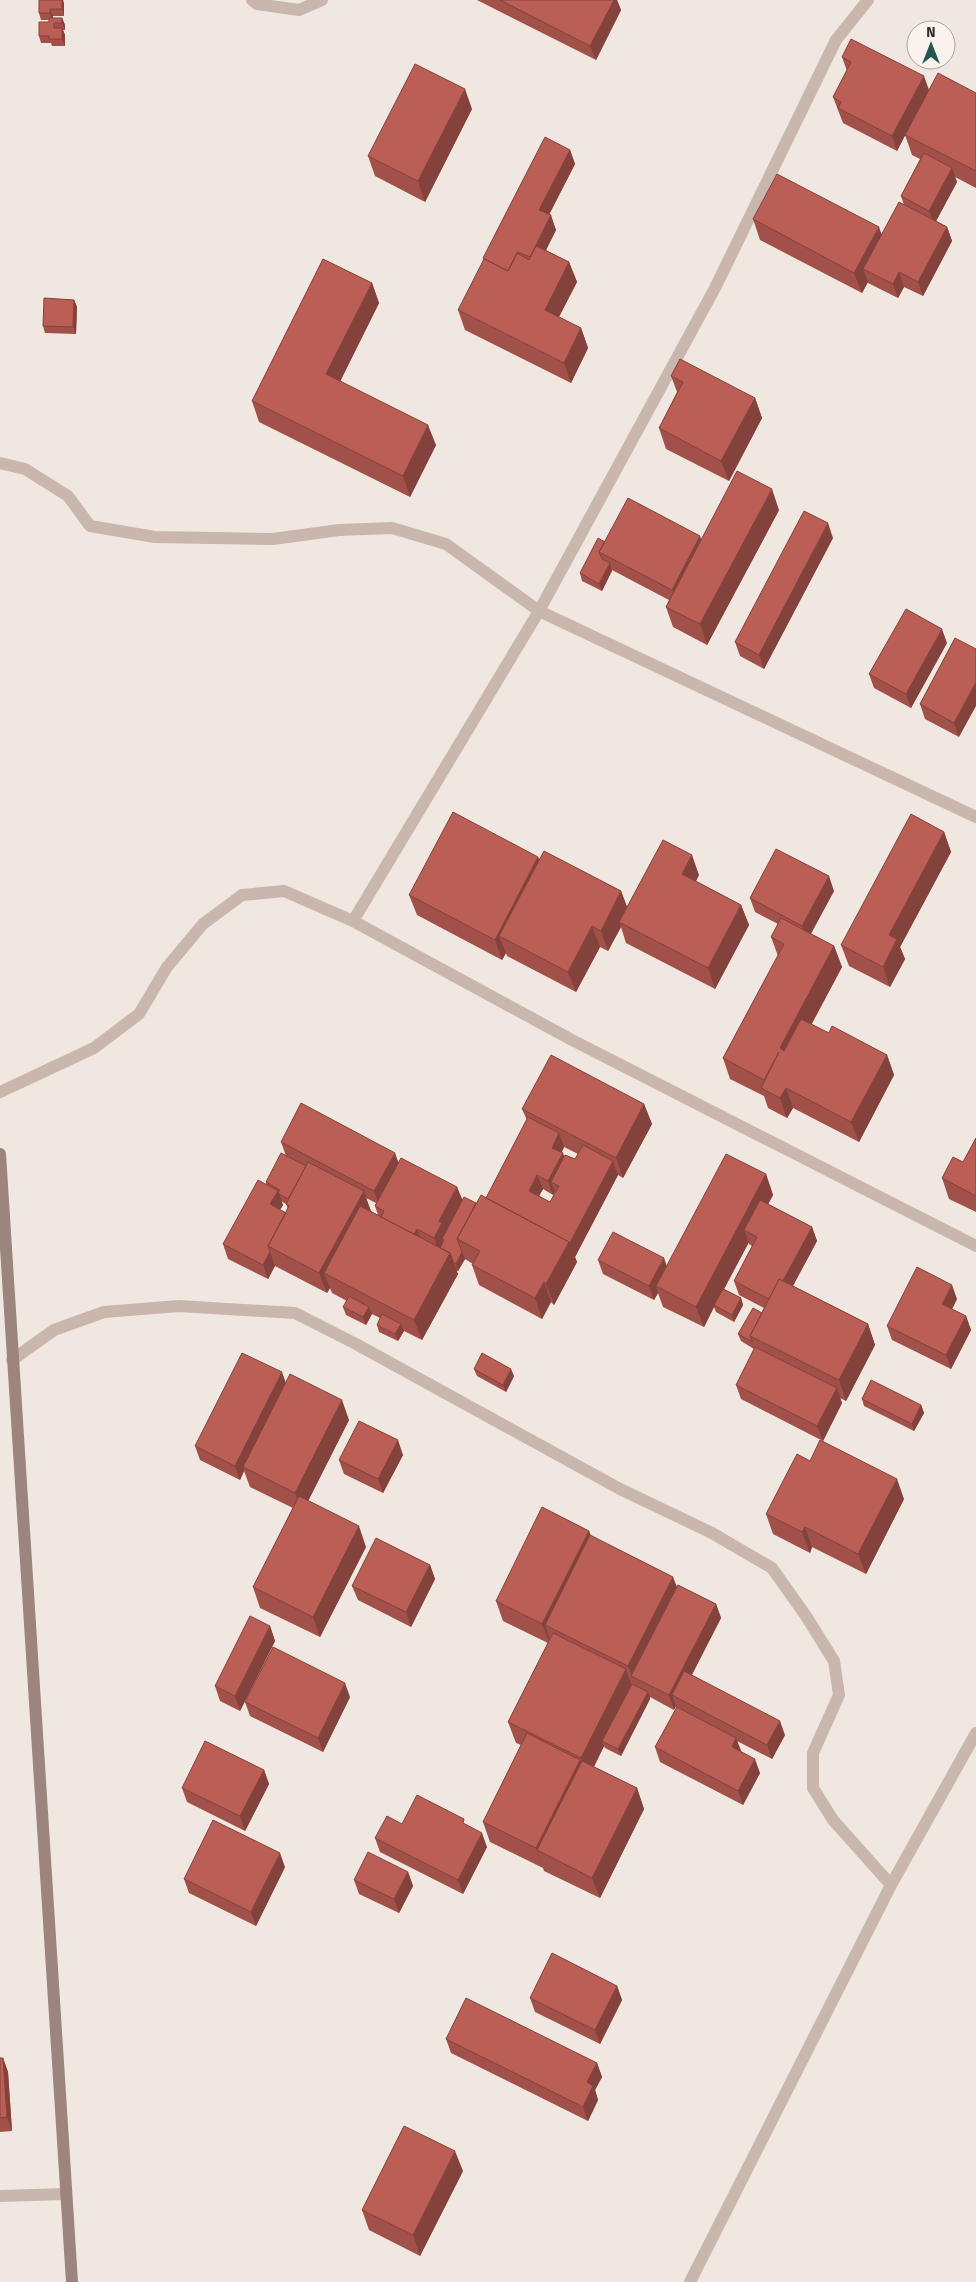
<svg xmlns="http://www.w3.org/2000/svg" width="976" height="2282" font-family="'Fira Sans',sans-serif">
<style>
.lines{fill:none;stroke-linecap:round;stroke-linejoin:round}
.minor{stroke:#c9b6ad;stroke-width:12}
.secondary{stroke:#9c857f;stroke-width:12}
.wall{fill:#a15149;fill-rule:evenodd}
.shaded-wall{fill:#83423c}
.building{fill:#bb5e55;stroke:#83423c}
</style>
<rect width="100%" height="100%" fill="#f1e7e1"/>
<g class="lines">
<path class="minor" d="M 252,0 L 257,4 L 299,10 L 322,0
M 0,463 L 25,469 L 68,496 L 90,526 L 155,537 L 273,539 L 339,530 L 392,528 L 446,544 L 539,611 L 976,817
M 353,921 L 539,611 L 715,288 L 836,40 L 868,0
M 0,1092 L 94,1048 L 139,1014 L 167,967 L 203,924 L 242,895 L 284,891 L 353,921 L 572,1040 L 976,1246
M 12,1360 L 54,1330 L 104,1312 L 179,1306 L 295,1313 L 356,1344 L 620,1489 L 712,1533 L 772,1568 L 806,1616 L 834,1661 L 839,1695 L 813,1753 L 813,1788 L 833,1820 L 891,1885
M 0,2196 L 65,2194
M 690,2282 L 891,1885 L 976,1733"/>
<path class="secondary" d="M 0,1154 L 72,2282"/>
</g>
<path class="wall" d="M 39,0 L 63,0 L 64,4 L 64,16 L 53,16 L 53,18 L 62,18 L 65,25 L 65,30 L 63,30 L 65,35 L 65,46 L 52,46 L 51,43 L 41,43 L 39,36 L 49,22 L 49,20 L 41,20 L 39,13 Z
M 477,0 L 617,0 L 621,10 L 596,60 Z
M 842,57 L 929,90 L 976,93 L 976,188 L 955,177 L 957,182 L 936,221 L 947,227 L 952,241 L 923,296 L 904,287 L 898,298 L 868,283 L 868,282 L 862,293 L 760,240 L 753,219 L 882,234 L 904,205 L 901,196 L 920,159 L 912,155 L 905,135 L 897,151 L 843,123 L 833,97 L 847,71 Z
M 472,109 L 425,202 L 375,176 L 368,156 Z
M 570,150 L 575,164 L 549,215 L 556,230 L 546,250 L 569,262 L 577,282 L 559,317 L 581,328 L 588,348 L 571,383 L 465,330 L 458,310 Z
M 372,283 L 379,303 L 340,381 L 436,445 L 410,497 L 259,422 L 252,401 Z
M 74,300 L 77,307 L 76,334 L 45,333 L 43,326 Z
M 671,376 L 755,398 L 762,418 L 729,481 L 666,449 L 659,428 L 677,392 Z
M 779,510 L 707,645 L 673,627 L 666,607 L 669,600 L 612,570 L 602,591 L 582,581 L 580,573 L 605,542 L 701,540 Z
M 833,538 L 764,669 L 740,656 L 735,642 Z
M 955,638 L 959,737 L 925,719 L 920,704 Z
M 947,643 L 911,708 L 874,688 L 869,674 Z
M 944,832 L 951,852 L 900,947 L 905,959 L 890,987 L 849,966 L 841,945 Z
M 538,857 L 539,860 L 621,891 L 627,907 L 699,875 L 696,881 L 741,905 L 749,925 L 715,989 L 626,943 L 621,927 L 608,951 L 600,947 L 576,992 L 507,956 L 506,953 L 502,960 L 417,915 L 409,895 Z
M 834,891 L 811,934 L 834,946 L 842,967 L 811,1024 L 829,1033 L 887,1055 L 894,1075 L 859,1142 L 793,1108 L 787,1118 L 768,1108 L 764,1096 L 730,1079 L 723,1058 L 778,956 L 771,937 L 778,924 L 755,912 L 750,898 Z
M 644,1104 L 652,1124 L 623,1178 L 618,1175 L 575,1257 L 577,1262 L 554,1305 L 551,1302 L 542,1319 L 479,1285 L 472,1265 L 473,1264 L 465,1259 L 458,1271 L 456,1271 L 458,1274 L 422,1340 L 404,1331 L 398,1341 L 379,1332 L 377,1325 L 380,1318 L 372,1314 L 366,1325 L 346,1315 L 343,1307 L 347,1301 L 332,1293 L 330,1288 L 327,1293 L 275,1266 L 268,1279 L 228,1259 L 223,1244 L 266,1185 L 266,1182 L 286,1156 L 281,1142 L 399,1163 L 462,1200 L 476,1203 L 486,1198 L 527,1120 L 522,1109 ZM 564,1147 L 578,1154 L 575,1159 L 564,1157 L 562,1152 ZM 543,1189 L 553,1195 L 555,1192 L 555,1193 L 550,1202 L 539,1196 ZM 366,1198 L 376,1203 L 375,1206 L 378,1215 L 371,1211 ZM 281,1201 L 286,1204 L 288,1209 L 286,1213 L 280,1210 L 283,1205 Z
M 976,1138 L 976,1212 L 949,1199 L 942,1178 L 963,1162 Z
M 766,1174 L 773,1195 L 768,1204 L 812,1227 L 817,1241 L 793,1286 L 868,1324 L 875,1345 L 846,1401 L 840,1398 L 842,1403 L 823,1441 L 741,1399 L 736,1385 L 754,1349 L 741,1341 L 738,1334 L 762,1313 L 764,1308 L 739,1295 L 734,1281 L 752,1246 L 749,1244 L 749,1242 L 724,1289 L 741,1298 L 743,1305 L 734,1322 L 716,1312 L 714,1307 L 704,1327 L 663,1307 L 658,1293 L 654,1300 L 603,1274 L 598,1260 L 667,1266 Z
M 957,1299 L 952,1309 L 966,1316 L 971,1330 L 951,1369 L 892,1340 L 887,1326 Z
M 474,1369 L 514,1376 L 506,1392 L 477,1376 Z
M 286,1383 L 349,1420 L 308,1501 L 366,1547 L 320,1637 L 260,1608 L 253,1587 L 293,1508 L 250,1487 L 244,1471 L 240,1480 L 200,1460 L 195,1446 Z
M 862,1399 L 921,1405 L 924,1413 L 914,1431 L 864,1406 Z
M 403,1455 L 383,1493 L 344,1474 L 339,1460 Z
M 810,1461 L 904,1499 L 866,1574 L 812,1547 L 810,1553 L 773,1534 L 766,1514 Z
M 589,1531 L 591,1536 L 677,1587 L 716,1604 L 721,1618 L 692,1675 L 785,1735 L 772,1759 L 737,1741 L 741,1752 L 760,1773 L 743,1805 L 660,1762 L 655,1747 L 676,1708 L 676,1706 L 674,1710 L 650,1697 L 650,1699 L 621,1756 L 605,1748 L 604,1746 L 594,1767 L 637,1788 L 644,1809 L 600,1898 L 544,1871 L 543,1868 L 490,1842 L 483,1822 L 521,1745 L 516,1743 L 508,1722 L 548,1643 L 503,1621 L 496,1601 Z
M 430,1565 L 435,1579 L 411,1627 L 358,1600 L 352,1586 Z
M 270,1626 L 275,1641 L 240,1711 L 220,1701 L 215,1686 Z
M 350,1697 L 323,1752 L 250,1716 L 245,1702 Z
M 264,1770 L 269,1784 L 245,1831 L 187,1802 L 182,1788 Z
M 402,1824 L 466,1824 L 487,1847 L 463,1894 L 380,1852 L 375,1838 Z
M 285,1867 L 256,1926 L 189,1893 L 184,1879 Z
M 408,1872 L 413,1886 L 399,1913 L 359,1894 L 354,1880 Z
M 617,1986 L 622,2000 L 600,2044 L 535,2012 L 530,1998 Z
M 446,2039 L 597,2063 L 602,2077 L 595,2090 L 598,2100 L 588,2121 L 451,2053 Z
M 0,2058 L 3,2058 L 8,2072 L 12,2131 L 0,2132 Z
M 463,2171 L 420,2256 L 369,2230 L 362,2210 Z"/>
<path class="shaded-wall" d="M 62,0 L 63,0 L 64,4 L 64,16 L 62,9 Z
M 614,0 L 617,0 L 621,10 L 596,60 L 590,46 Z
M 50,9 L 53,16 L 52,20 L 50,13 Z
M 62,18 L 65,25 L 65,30 L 62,23 Z
M 62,28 L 65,35 L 65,46 L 62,39 Z
M 924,76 L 929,90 L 897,151 L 892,136 Z
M 465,89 L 472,109 L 425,202 L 418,181 Z
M 570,150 L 575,164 L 544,224 L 539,210 Z
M 952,168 L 957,182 L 934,225 L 929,211 Z
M 551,215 L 556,230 L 535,272 L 530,257 Z
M 879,227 L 886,247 L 863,269 L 868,282 L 862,293 L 854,273 Z
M 947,227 L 952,241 L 923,296 L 918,282 Z
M 569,262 L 577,282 L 552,330 L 545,310 Z
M 899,272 L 904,287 L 898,298 L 893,284 Z
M 372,283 L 379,303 L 334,394 L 326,374 Z
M 74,300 L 77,307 L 76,334 L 73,327 Z
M 581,328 L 588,348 L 571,383 L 564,363 Z
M 755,398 L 762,418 L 729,481 L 721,461 Z
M 428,425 L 436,445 L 410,497 L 403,476 Z
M 772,489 L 779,510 L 707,645 L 700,624 Z
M 828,523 L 833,538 L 764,669 L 759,655 Z
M 700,536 L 705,550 L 677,604 L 672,590 Z
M 610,563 L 612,571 L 602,591 L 599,584 Z
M 942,629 L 947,643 L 911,708 L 906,694 Z
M 976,682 L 976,706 L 959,737 L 954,723 Z
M 944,832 L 951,852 L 900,947 L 905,959 L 890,987 L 883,967 L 889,935 Z
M 692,855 L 699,875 L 689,894 L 682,874 Z
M 538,857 L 546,878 L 499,936 L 506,953 L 502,960 L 495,940 Z
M 829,876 L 834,891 L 807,940 L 802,926 Z
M 621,891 L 629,912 L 619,922 L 621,927 L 608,951 L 601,931 Z
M 741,905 L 749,925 L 715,989 L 708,968 Z
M 592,926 L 600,947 L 576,992 L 568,972 Z
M 834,946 L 842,967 L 788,1069 L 780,1048 Z
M 887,1055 L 894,1075 L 859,1142 L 851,1122 Z
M 786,1088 L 793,1108 L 787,1118 L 780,1098 Z
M 644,1104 L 652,1124 L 623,1178 L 616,1158 Z
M 559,1133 L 564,1147 L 557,1162 L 552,1148 Z
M 395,1153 L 400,1167 L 379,1205 L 374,1191 Z
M 563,1153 L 568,1167 L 551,1182 L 555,1192 L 553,1195 L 548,1181 Z
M 613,1161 L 618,1175 L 575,1257 L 577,1262 L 554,1305 L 546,1284 Z
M 766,1174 L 773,1195 L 752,1235 L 744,1230 L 749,1242 L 715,1306 L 714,1305 L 714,1307 L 704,1327 L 696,1307 Z
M 537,1175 L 543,1189 L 534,1205 L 529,1191 Z
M 457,1187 L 463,1201 L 444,1240 L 442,1239 L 443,1244 L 439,1252 L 434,1238 L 439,1221 Z
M 278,1191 L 283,1205 L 275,1218 L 270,1204 Z
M 364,1191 L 371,1212 L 324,1273 L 330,1288 L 327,1293 L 319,1273 Z
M 812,1227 L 817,1241 L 777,1315 L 772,1301 Z
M 417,1229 L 422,1243 L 412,1238 Z
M 270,1252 L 275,1266 L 268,1279 L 263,1265 Z
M 462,1252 L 465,1259 L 458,1271 L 456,1264 Z
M 450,1253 L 458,1274 L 422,1340 L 414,1320 Z
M 664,1258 L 669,1272 L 656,1286 L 658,1293 L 654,1300 L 649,1286 Z
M 544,1282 L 551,1302 L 542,1319 L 535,1298 Z
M 952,1285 L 957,1299 L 947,1319 L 942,1304 Z
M 741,1298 L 743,1305 L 734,1322 L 732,1315 Z
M 369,1307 L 372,1314 L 366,1325 L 363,1317 Z
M 966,1316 L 971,1330 L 951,1369 L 946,1355 Z
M 401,1324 L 404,1331 L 398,1341 L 395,1334 Z
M 868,1324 L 875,1345 L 846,1401 L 839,1380 Z
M 511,1369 L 514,1376 L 506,1392 L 503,1385 Z
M 282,1372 L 287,1386 L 243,1467 L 244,1471 L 240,1480 L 235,1466 Z
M 837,1388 L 842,1403 L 823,1441 L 817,1426 Z
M 342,1400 L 349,1420 L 302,1513 L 295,1493 Z
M 921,1405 L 924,1413 L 914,1431 L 912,1424 Z
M 398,1440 L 403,1455 L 383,1493 L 378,1479 Z
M 897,1479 L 904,1499 L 866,1574 L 858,1554 Z
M 359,1526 L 366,1547 L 320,1637 L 313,1617 Z
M 805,1527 L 812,1547 L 810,1553 L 802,1532 Z
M 589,1531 L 597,1551 L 545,1625 L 551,1642 L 550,1644 L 542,1624 Z
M 430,1565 L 435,1579 L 411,1627 L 406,1612 Z
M 673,1577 L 681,1597 L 632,1676 L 628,1666 Z
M 716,1604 L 721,1618 L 679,1699 L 672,1695 L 676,1706 L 674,1710 L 669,1695 Z
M 270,1626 L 275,1641 L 240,1711 L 235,1696 Z
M 626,1669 L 633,1689 L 602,1741 L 604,1746 L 588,1778 L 581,1758 Z
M 345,1683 L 350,1697 L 323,1752 L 318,1738 Z
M 648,1692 L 650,1699 L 621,1756 L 618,1749 Z
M 780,1721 L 785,1735 L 772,1759 L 767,1745 Z
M 736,1738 L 742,1753 L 732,1747 Z
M 755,1759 L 760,1773 L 743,1805 L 738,1791 Z
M 580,1760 L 587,1780 L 537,1850 L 543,1868 L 536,1848 Z
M 264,1770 L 269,1784 L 245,1831 L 240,1816 Z
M 637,1788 L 644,1809 L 600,1898 L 592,1878 Z
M 482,1833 L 487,1847 L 463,1894 L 458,1880 Z
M 280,1853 L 285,1867 L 256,1926 L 251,1912 Z
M 408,1872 L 413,1886 L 399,1913 L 394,1899 Z
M 617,1986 L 622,2000 L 600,2044 L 595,2030 Z
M 3,2058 L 8,2072 L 12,2131 L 7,2117 Z
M 597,2063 L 602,2077 L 595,2090 L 598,2100 L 588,2121 L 583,2107 L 587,2082 Z
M 455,2151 L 463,2171 L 420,2256 L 413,2235 Z"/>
<path class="building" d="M 39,0 L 62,0 L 62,9 L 50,9 L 50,13 L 39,13 Z
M 500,0 L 614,0 L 590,46 Z
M 49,18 L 62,18 L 62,23 L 54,23 L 54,28 L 62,28 L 62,39 L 49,39 L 49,36 L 39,36 L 39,22 L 49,22 Z
M 851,39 L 924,76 L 892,136 L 838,108 L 841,102 L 833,97 L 851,62 L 842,57 Z
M 415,64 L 465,89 L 418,181 L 368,156 Z
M 938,73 L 976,93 L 976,171 L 905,135 Z
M 545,137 L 570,150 L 539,210 L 551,215 L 530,257 L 518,252 L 517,254 L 517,253 L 508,271 L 483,258 Z
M 924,153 L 952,168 L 929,211 L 901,196 Z
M 777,174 L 879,227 L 854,273 L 753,219 Z
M 899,202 L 947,227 L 918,282 L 899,272 L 893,284 L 863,269 Z
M 536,246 L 569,262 L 545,310 L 581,328 L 564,363 L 458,310 L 484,259 L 508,271 L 517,253 L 529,260 Z
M 323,259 L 372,283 L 326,374 L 428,425 L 403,476 L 252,401 Z
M 44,298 L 74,300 L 73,327 L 43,326 Z
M 680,359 L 755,398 L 721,461 L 659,428 L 683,382 L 671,376 Z
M 737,471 L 772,489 L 700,624 L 666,607 Z
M 628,498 L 700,536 L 672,590 L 599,552 Z
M 804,511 L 828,523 L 759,655 L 735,642 Z
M 598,538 L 605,542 L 599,552 L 602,559 L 610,563 L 599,584 L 580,573 Z
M 906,609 L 942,629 L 906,694 L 869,674 Z
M 955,638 L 976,649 L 976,682 L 954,723 L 920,704 Z
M 453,812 L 538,857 L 495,940 L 409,895 Z
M 911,814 L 944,832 L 889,935 L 897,939 L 883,967 L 841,945 Z
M 663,840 L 692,855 L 682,874 L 741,905 L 708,968 L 619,922 Z
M 776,849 L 829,876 L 802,926 L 750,898 Z
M 544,851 L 621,891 L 601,931 L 592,926 L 568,972 L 499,936 Z
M 781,918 L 834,946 L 780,1048 L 784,1051 L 801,1019 L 829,1033 L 832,1026 L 887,1055 L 851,1122 L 786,1088 L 780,1098 L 761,1088 L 779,1052 L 764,1080 L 723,1058 L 784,944 L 771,937 Z
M 551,1055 L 644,1104 L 616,1158 L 522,1109 Z
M 301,1103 L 395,1153 L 374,1191 L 281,1142 Z
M 528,1117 L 559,1133 L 552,1148 L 563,1153 L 548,1181 L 537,1175 L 529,1191 L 550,1202 L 559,1186 L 551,1182 L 565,1155 L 575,1159 L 583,1145 L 613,1161 L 570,1243 L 569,1242 L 486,1198 Z
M 976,1138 L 976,1196 L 942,1178 L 953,1157 L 963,1162 Z
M 281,1153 L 306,1166 L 288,1199 L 279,1194 L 278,1193 L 280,1190 L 266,1182 Z
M 726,1154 L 766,1174 L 696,1307 L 656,1286 Z
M 401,1158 L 457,1187 L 439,1221 L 442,1223 L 434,1238 L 417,1229 L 414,1234 L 381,1217 L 384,1211 L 375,1206 Z
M 308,1162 L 364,1191 L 319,1273 L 268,1246 L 289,1206 L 286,1204 Z
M 258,1180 L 278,1191 L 270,1204 L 286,1213 L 268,1246 L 270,1252 L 263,1265 L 223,1244 Z
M 481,1195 L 569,1242 L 546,1284 L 544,1282 L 535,1298 L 472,1265 L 480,1251 L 457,1239 Z
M 464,1197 L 476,1203 L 457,1239 L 462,1252 L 456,1264 L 454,1263 L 450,1253 L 440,1248 L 444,1240 L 442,1239 Z
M 760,1200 L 812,1227 L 783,1281 L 779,1279 L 769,1299 L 734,1281 L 757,1237 L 744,1230 Z
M 360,1206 L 450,1253 L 414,1320 L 324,1273 Z
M 613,1232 L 664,1258 L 649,1286 L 598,1260 Z
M 917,1267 L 952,1285 L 942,1304 L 966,1316 L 946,1355 L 887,1326 Z
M 779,1279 L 868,1324 L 839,1380 L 750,1336 Z
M 723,1289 L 741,1298 L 732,1315 L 714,1305 Z
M 349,1296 L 369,1307 L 363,1317 L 343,1307 Z
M 753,1308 L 762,1313 L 750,1336 L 753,1342 L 738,1334 Z
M 382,1314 L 401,1324 L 395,1334 L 377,1325 Z
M 755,1347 L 837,1388 L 817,1426 L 736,1385 Z
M 242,1353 L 282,1372 L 235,1466 L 195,1446 Z
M 482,1353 L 511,1369 L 503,1385 L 474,1369 Z
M 290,1374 L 342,1400 L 295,1493 L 243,1467 Z
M 871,1380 L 921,1405 L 912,1424 L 862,1399 Z
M 359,1421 L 398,1440 L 378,1479 L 339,1460 Z
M 820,1440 L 897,1479 L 858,1554 L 805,1527 L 802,1532 L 766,1514 L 797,1454 L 810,1461 Z
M 299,1496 L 359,1526 L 313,1617 L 253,1587 Z
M 542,1507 L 589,1531 L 542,1624 L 496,1601 Z
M 590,1535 L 673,1577 L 628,1666 L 545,1625 Z
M 376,1538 L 430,1565 L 406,1612 L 352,1586 Z
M 678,1585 L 716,1604 L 669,1695 L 631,1676 Z
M 250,1616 L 270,1626 L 235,1696 L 215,1686 Z
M 553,1633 L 626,1669 L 581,1758 L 508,1722 Z
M 273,1647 L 345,1683 L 318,1738 L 245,1702 Z
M 684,1671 L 780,1721 L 767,1745 L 672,1695 Z
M 632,1684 L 648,1692 L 618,1749 L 602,1741 Z
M 677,1707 L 736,1738 L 732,1747 L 755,1759 L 738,1791 L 655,1747 Z
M 527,1733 L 580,1760 L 536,1848 L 483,1822 Z
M 205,1741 L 264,1770 L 240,1816 L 182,1788 Z
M 582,1761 L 637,1788 L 592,1878 L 537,1850 Z
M 417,1795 L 464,1819 L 463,1823 L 482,1833 L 458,1880 L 375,1838 L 387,1816 L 402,1824 Z
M 213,1820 L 280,1853 L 251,1912 L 184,1879 Z
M 368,1852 L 408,1872 L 394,1899 L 354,1880 Z
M 552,1953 L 617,1986 L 595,2030 L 530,1998 Z
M 466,1998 L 597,2063 L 587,2082 L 593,2086 L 583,2107 L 446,2039 Z
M 0,2058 L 3,2058 L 7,2117 L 0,2118 Z
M 404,2126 L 455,2151 L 413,2235 L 362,2210 Z"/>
<g transform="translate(931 45)"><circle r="24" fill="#f9f2ed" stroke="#aca39f"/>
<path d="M0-4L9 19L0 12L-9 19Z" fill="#245651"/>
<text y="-8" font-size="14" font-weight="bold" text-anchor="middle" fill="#382d2b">N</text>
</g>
</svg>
